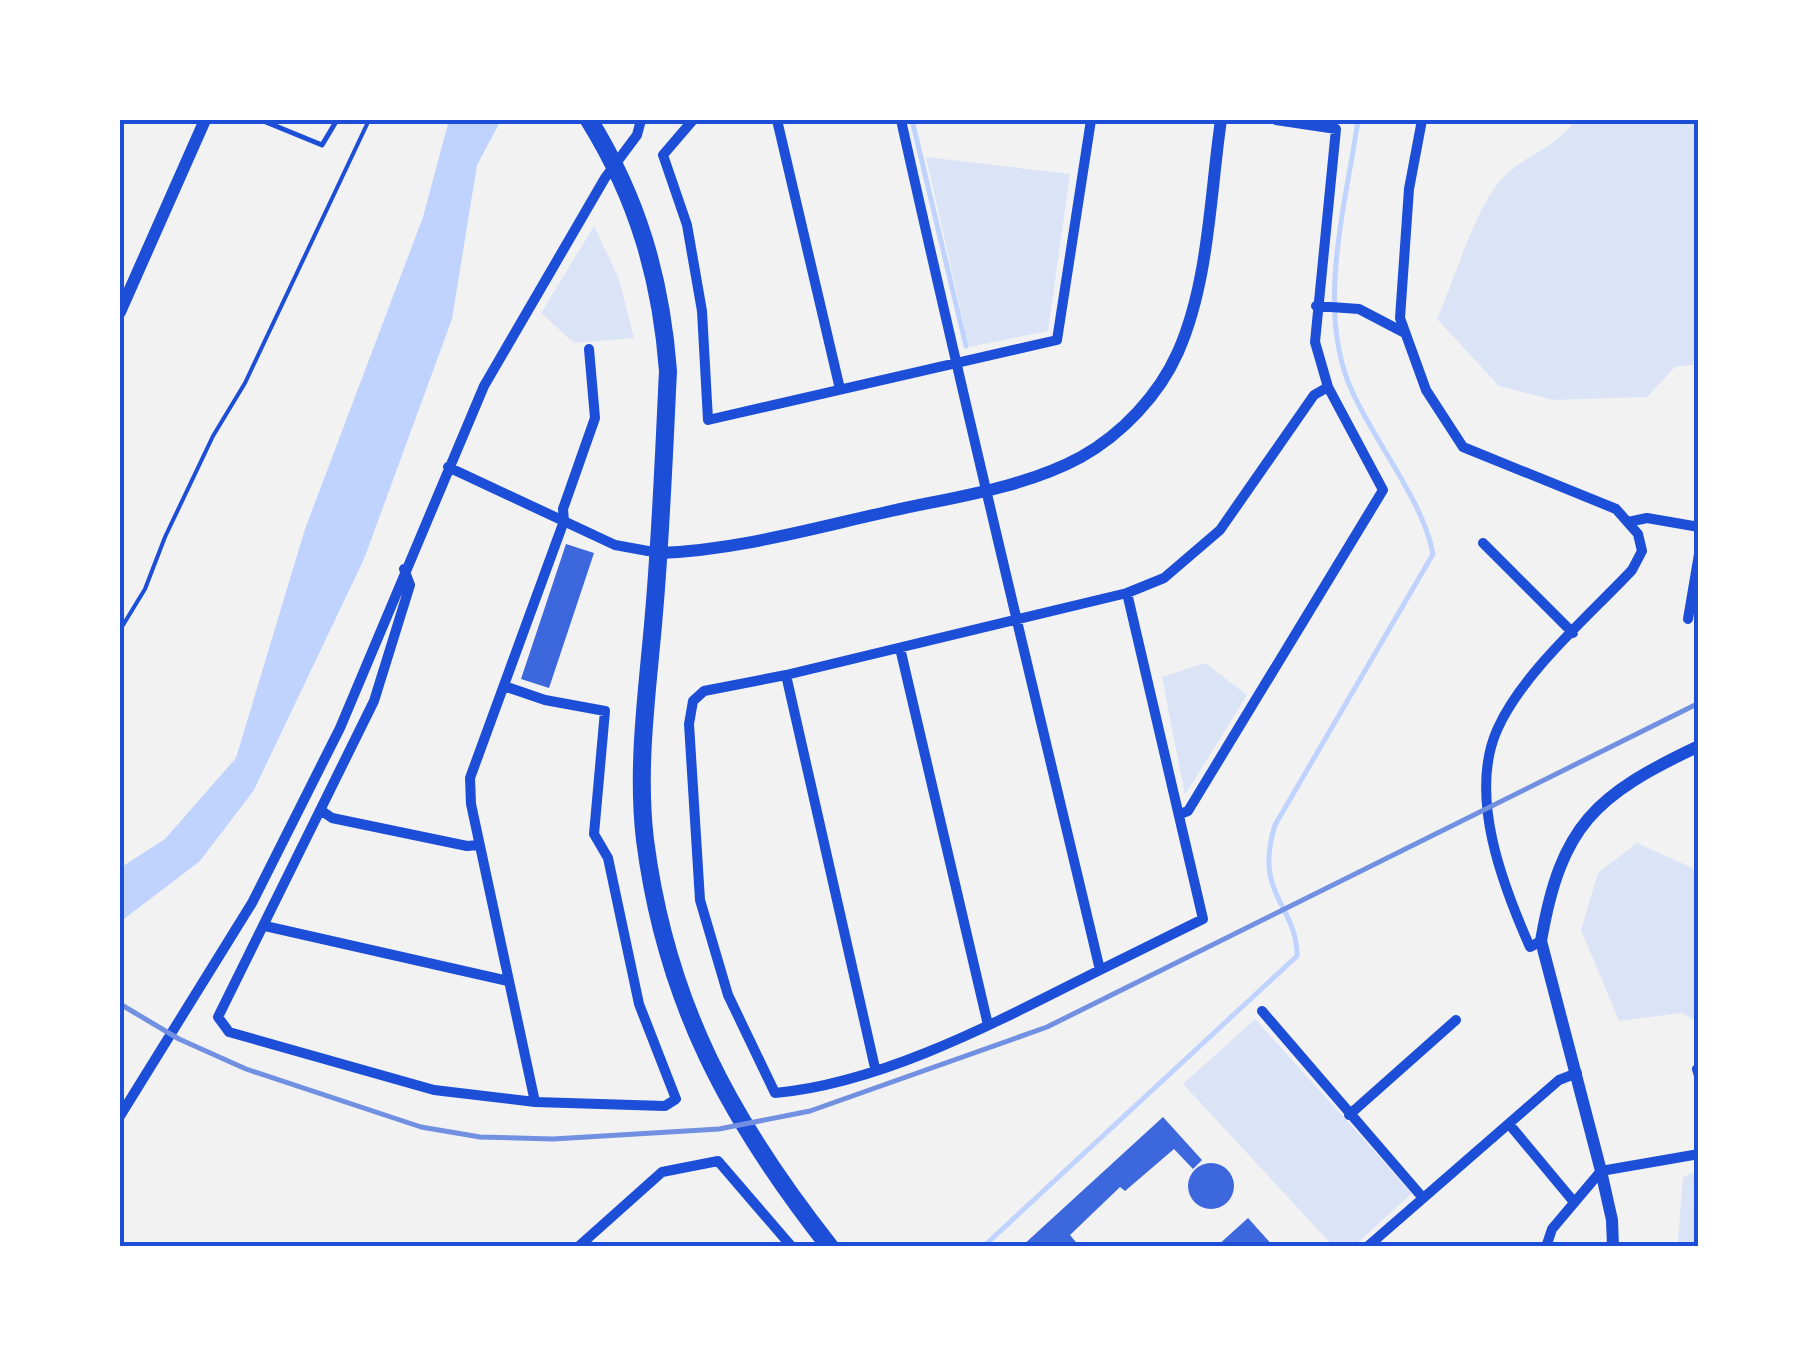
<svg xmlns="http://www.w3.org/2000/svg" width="1819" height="1367" font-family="'Titillium Web',sans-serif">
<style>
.green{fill:#dbe4f7}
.water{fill:#bfd3fe}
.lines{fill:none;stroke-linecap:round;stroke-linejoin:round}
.stream{stroke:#bfd3fe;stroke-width:5}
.building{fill:#3d67dc}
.path{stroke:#1d4ed8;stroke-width:4}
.service{stroke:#1d4ed8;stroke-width:5}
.minor{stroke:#1d4ed8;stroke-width:10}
.tertiary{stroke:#1d4ed8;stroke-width:12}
.trunk{stroke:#1d4ed8;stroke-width:18}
.rail{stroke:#7290e2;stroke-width:5}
.neatline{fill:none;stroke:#1d4ed8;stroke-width:4}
</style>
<rect width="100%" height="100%" fill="#f2f2f2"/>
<path class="green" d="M 1575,120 L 1699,120 L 1699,364 L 1675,367 L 1647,397 L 1553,400 L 1499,386 L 1437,319 C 1455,278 1469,227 1493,190 C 1513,157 1556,151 1575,120 Z
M 926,157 L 1070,174 L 1048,331 L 969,347 Z
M 594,226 L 619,279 L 634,338 L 574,343 L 541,313 Z
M 1205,663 L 1247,695 L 1185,795 L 1162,677 Z
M 1637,843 L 1699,871 L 1699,1022 L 1681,1013 L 1619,1021 L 1581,930 L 1598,873 Z
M 1255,1019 L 1412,1193 L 1353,1247 L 1334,1247 L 1183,1084 Z
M 1699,1171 L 1699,1247 L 1681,1247 L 1678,1240 L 1683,1177 Z"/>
<path class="water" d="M 449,120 L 501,120 L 477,165 L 452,319 L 364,559 L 254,790 L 200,861 L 120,922 L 120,868 L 165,839 L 236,758 L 305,529 L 423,217 Z"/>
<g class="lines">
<path class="stream" d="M 912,120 L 966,346
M 1343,120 L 1357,122
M 983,1247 L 1297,956 C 1297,904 1253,896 1275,825 L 1433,554 C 1423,500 1375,443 1352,391 C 1315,311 1346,204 1358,120"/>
</g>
<path class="building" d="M 566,544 L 594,553 L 549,688 L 521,679 Z
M 1163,1117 L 1202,1160 L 1193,1169 L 1174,1149 L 1125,1191 L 1120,1187 L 1070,1235 L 1080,1247 L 1021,1247 Z
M1188 1186a23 23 0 1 1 46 0a23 23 0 1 1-46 0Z
M 1248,1218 L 1274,1247 L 1216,1247 Z"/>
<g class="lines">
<path class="path" d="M 120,630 L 145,589 L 165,537 L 213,436 L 245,383 L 369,120"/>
<path class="service" d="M 261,120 L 322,145 L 337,120"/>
<path class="minor" d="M 693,120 L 663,155 L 687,225 L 702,311 L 708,420 L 1057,340 L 1091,120
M 777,120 L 840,389
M 901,120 C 964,404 1033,687 1100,970 C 1002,1019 885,1083 775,1093 L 728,995 L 700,900 L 689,724 L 693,701 L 704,691 L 786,675 L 1127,593 L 1164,578 L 1220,530 L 1314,395 L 1328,387
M 1422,120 L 1409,189 L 1400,318 L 1426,390 L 1463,447 L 1616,509 L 1638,534 L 1642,551 L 1632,570 C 1589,616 1522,673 1497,730 C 1468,796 1503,886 1530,947 L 1541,941
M 1316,306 L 1359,309 L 1403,332
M 448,467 L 615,545 L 659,553
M 1628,522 L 1647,518 L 1699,527
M 1483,543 L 1573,633
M 404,569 L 410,585 L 374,701 L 218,1017 L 229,1032 L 434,1090 L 535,1102 L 665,1106 L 676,1099 L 639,1004 L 608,858 L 594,834 L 605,711 L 545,700 L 504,686
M 1688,619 L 1699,554
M 900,648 L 988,1025
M 786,675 L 875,1068
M 322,811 L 332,818 L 467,846 L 479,845
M 1180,814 L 1188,811 L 1383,490 L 1328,387 L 1315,342 L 1336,129 L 1276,120
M 265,926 L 508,981
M 1100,970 L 1203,919 L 1127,593
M 1262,1011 L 1423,1198
M 1697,1069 L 1699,1076
M 535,1102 L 471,804 L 470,778 L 564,521 L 563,509 L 595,418 L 589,349
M 1349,1115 L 1456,1020
M 120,1116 L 252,903 L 340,728 L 484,386 L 605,178 L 637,135 L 641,120
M 1509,1124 L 1574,1202
M 578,1247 L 662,1172 L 718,1161 L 792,1247
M 1367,1247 L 1559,1080 L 1577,1073
M 1546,1247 L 1552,1229 L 1601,1171 L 1699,1154"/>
<path class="tertiary" d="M 120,312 L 205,120
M 659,553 C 738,550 814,528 891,511 C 954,497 1024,488 1081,457 C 1122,434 1159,395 1178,352 C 1209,282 1210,195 1221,120
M 1613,1247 L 1612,1220 L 1601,1171 L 1541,941 C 1561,825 1595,795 1699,746"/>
<path class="trunk" d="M 589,120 C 638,199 661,279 668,371 C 664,452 661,533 654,613 C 648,687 636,765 645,840 C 666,1003 730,1120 830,1247"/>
<path class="rail" d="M 120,1004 L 179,1039 L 246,1069 L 421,1127 L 480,1137 L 553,1139 L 719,1129 L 810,1111 L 1047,1027 L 1699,703"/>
</g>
<rect width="1819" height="1367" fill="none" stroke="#ffffff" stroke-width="245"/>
<rect x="122" y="122" width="1574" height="1122" class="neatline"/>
</svg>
